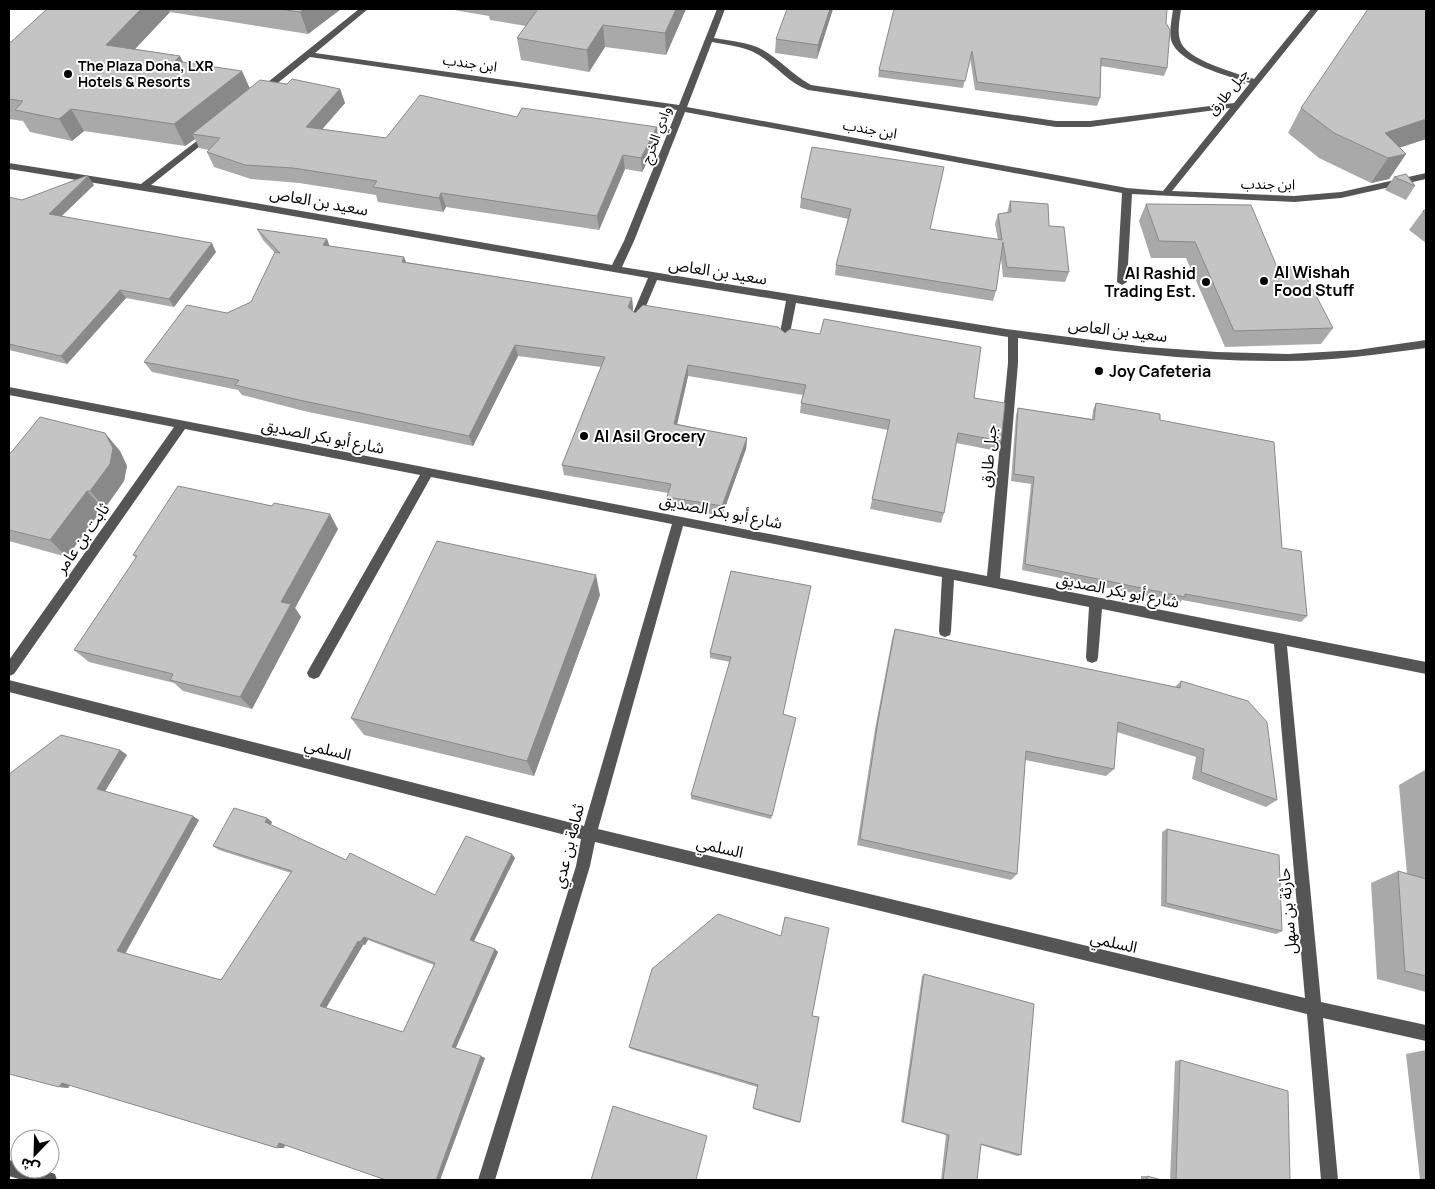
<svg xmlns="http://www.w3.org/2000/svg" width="1435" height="1189" font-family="Manrope,'Noto Sans Arabic',sans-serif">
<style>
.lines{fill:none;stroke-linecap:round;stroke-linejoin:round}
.minor{fill:#555;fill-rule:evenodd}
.wall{fill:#a9a9a9;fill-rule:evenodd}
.shaded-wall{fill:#898989}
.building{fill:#c4c4c4;stroke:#898989;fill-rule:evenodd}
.poi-dot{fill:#000;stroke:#fff;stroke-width:2}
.labels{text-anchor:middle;stroke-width:4;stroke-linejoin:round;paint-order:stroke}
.far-street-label{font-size:14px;fill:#000;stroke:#fff}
.far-poi-label{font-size:14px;font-weight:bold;fill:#000;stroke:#fff;text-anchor:start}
.street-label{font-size:16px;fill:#000;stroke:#fff}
.poi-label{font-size:16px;font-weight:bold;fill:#000;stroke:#fff;text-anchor:start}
</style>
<rect width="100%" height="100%" fill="#fff"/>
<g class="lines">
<path class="minor" d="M 359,9 L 368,9 L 315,53 L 679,105 L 717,9 L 725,9 L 714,38 C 730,41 749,42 763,50 C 780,60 793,75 811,85 L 1056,121 L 1090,121 L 1234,103 L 1250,83 C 1229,76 1178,64 1171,40 C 1169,30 1172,18 1173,9 L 1181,9 C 1180,19 1177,30 1180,40 C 1185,60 1236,73 1254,79 L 1311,9 L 1319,9 L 1172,191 L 1294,196 L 1341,192 L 1426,173 L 1426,179 L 1341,198 L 1294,202 L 1132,194 L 1127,282 L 1122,285 L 1117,282 L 1122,193 L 685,112 L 634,241 L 622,267 L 1006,329 L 1147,347 L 1217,352 L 1288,354 L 1357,350 L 1426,340 L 1426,348 C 1380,354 1333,361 1286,361 C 1196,362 1107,351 1018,338 L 1018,363 L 1000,578 L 1426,662 L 1426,674 L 1287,646 L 1321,1002 L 1426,1025 L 1426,1041 L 1323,1018 L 1338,1180 L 1321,1180 L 1307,1014 L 595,842 L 590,866 L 495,1180 L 478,1180 L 576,866 L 581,839 L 9,692 L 9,680 L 584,826 L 672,524 L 431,477 L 319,677 L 314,679 L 309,677 L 307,673 L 309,669 L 420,475 L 185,429 L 14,674 L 9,676 L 9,660 L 174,427 L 9,395 L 9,387 L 987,576 L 1008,363 L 1008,337 L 796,303 L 789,338 L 784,342 L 779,338 L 786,301 L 657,280 L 641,318 L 636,322 L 631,318 L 648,278 L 224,204 L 9,169 L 9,163 L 141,184 L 211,130 L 215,133 L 214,135 L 151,185 L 612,265 L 624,241 L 677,110 L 310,57 L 264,94 L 258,94 L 258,90 ZM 712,42 C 726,45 744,46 757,54 C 775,64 788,83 808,90 L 1056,127 L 1090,127 L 1230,108 L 1163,191 L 1127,188 L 687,107 ZM 683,526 L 942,577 L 939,631 L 940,635 L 945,637 L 950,635 L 951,631 L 954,580 L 1089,607 L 1086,657 L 1087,661 L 1092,663 L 1097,661 L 1098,657 L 1102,609 L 1274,644 L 1305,998 L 598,829 Z
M 9,1160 L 20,1163 L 20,1169 L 41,1169 L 55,1174 L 57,1180 L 22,1180 L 9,1176 Z"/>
</g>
<path class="wall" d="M 47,9 L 341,9 L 308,34 L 170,12 L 135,49 L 180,56 L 183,62 L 250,88 L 287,84 L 340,89 L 345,103 L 322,129 L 386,138 L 517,117 L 657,127 L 658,141 L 642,172 L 625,169 L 599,230 L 446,207 L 443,212 L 378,202 L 376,195 L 299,183 L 251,179 L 214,167 L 207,152 L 209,150 L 199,148 L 195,139 L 185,146 L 84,131 L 72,141 L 30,132 L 23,121 L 9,119 L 9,42 L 11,42 Z
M 448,9 L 686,9 L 666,55 L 605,47 L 589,72 L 521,60 L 517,38 L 526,26 L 490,20 L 489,16 Z
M 833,9 L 817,59 L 775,53 L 776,39 Z
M 894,9 L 1166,23 L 1167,68 L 1164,76 L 1101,66 L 1100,98 L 1097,106 L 975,90 L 970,58 L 963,88 L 878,77 L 879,70 Z
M 1426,9 L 1426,139 L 1399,148 L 1406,154 L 1389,179 L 1371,183 L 1319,158 L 1288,133 L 1301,108 Z
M 812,147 L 930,229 L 998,240 L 995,224 L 998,214 L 1007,213 L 1010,201 L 1049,226 L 1069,272 L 1065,282 L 1003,277 L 1001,258 L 996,291 L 993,301 L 835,275 L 836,265 L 848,219 L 800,208 L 801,198 Z
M 1394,177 L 1415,186 L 1406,200 L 1385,190 Z
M 94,185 L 62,216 L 216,252 L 174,307 L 126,298 L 67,364 L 9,350 L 9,197 L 22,200 Z
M 1146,204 L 1277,267 L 1333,328 L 1321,344 L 1225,347 L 1186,258 L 1151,258 L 1139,221 Z
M 1426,209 L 1426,243 L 1409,230 L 1423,211 Z
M 257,229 L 327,239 L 329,246 L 404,257 L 406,262 L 632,298 L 633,309 L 632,311 L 635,313 L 785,333 L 974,398 L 1001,441 L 997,451 L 956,443 L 944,513 L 941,523 L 870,509 L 888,430 L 800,413 L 801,403 L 803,395 L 688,376 L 677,424 L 747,438 L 746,449 L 722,516 L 668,506 L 667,497 L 668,493 L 564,475 L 562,465 L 601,367 L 518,356 L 473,446 L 304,411 L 242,395 L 238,390 L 152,372 L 144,362 L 227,313 L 251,302 L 275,253 L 263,240 Z
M 1096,403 L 1160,420 L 1282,548 L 1307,616 L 1301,622 L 1182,600 L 1180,603 L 1022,570 L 1031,484 L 1011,481 L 1016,415 L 1018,408 L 1092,419 L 1093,410 Z
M 120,451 L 127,466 L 124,481 L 105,508 L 103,508 L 67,557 L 9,541 L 9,455 Z
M 338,529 L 295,608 L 301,617 L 252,709 L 183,691 L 174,683 L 89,662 L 74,650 L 136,558 L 133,555 Z
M 731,571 L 783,714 L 795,722 L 771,819 L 691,799 L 691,795 L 730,662 L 710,658 L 710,653 Z
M 600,595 L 534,776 L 364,735 L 351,718 Z
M 895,629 L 1175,687 L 1181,681 L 1277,800 L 1266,807 L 1192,779 L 1196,757 L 1117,732 L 1114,769 L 1106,776 L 1025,760 L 1017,874 L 1011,880 L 857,845 L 875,729 L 892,639 Z
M 120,750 L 127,755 L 105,791 L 199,820 L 125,953 L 221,980 L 291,873 L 219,850 L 213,846 L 267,818 L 272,822 L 271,825 L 346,860 L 435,895 L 515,858 L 474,941 L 495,949 L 498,952 L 456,1048 L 485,1058 L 440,1180 L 386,1180 L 285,1145 L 284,1148 L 277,1148 L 70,1085 L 68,1088 L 59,1087 L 9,774 ZM 368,940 L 434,965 L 403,1032 L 326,1008 L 363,945 L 365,945 Z
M 1425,770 L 1426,770 L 1426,992 L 1377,979 L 1371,883 L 1398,871 L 1407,874 L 1399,785 Z
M 1167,829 L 1282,931 L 1276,934 L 1161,906 L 1162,832 Z
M 924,974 L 1021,1155 L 1017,1156 L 981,1145 L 977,1180 L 941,1180 L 946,1135 L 901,1122 L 922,976 Z
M 812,1016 L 800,1122 L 799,1123 L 753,1109 L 757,1087 L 631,1049 L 629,1047 Z
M 1426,1050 L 1426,1180 L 1420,1180 L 1406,1054 Z
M 1180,1060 L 1290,1180 L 1170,1180 L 1175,1061 Z
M 1141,1176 L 1147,1176 L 1162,1180 L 1141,1180 Z"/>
<path class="shaded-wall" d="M 141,9 L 168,9 L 170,12 L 118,67 L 106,45 Z
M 305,9 L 341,9 L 308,34 L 300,12 Z
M 676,9 L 686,9 L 666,55 L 665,33 Z
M 830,9 L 833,9 L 817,59 L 818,45 Z
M 603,25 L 605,47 L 589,72 L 587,50 Z
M 180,56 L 191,78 L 175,61 Z
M 242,71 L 252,93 L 192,134 L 195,139 L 185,146 L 174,124 Z
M 340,89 L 345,103 L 312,141 L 306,127 Z
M 71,109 L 84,131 L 72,141 L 59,119 Z
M 1426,119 L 1426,139 L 1379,154 L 1385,133 Z
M 657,127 L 658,141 L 642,172 L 641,158 Z
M 1406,154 L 1389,179 L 1371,183 L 1388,158 Z
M 623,155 L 625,169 L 599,230 L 597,216 Z
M 88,176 L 94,185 L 55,222 L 49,214 Z
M 441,193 L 446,207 L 443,212 L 439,198 Z
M 327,239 L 331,250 L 323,245 Z
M 212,243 L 216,252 L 174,307 L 169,299 Z
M 404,257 L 408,268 L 402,262 Z
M 120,290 L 126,298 L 67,364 L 61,356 Z
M 632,298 L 633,309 L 629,318 L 628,307 Z
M 515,345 L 518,356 L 473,446 L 469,436 Z
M 688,365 L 688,376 L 675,434 L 674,424 Z
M 105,433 L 120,451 L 127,466 L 124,481 L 105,508 L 90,491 Z
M 747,438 L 746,449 L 722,516 L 722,506 Z
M 87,491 L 103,508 L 67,557 L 50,540 Z
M 330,514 L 338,529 L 295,608 L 301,617 L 252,709 L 240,697 L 281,602 Z
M 596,575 L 600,595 L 534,776 L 527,761 Z
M 120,750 L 127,755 L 104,793 L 97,789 Z
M 193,816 L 199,820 L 125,954 L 117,951 Z
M 267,818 L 272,822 L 270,826 L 265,822 Z
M 512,854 L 515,858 L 473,943 L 470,940 Z
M 364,937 L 368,940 L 365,945 L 360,942 Z
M 358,941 L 363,945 L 326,1008 L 320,1006 Z
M 495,949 L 498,952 L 455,1049 L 452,1047 Z
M 481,1056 L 485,1058 L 440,1180 L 436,1180 Z
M 62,1083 L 71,1084 L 68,1088 L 59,1087 Z
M 279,1143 L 285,1144 L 284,1148 L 277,1148 Z"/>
<path class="building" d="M 47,9 L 141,9 L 106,45 L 180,56 L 175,61 L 242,71 L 174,124 L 71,109 L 59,119 L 15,110 L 23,101 L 9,99 L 9,42 L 11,42 Z
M 279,9 L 305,9 L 300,12 Z
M 538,9 L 676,9 L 665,33 L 603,25 L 587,50 L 517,38 Z
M 787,9 L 830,9 L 818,45 L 776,39 Z
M 894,9 L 1167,9 L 1166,23 L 1170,30 L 1167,68 L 1101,58 L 1100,98 L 977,82 L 972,51 L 965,81 L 879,70 Z
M 1368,9 L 1426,9 L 1426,119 L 1385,133 L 1406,154 L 1388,158 L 1334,133 L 1301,108 Z
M 292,79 L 340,89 L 306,127 L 386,138 L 420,95 L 517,117 L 522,108 L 657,127 L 641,158 L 623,155 L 597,216 L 441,193 L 439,198 L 373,187 L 377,181 L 293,168 L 245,165 L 207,152 L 220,138 L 192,134 L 260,80 L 287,84 Z
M 812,147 L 944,167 L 930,229 L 1002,240 L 998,214 L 1011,212 L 1010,201 L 1048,204 L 1049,226 L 1064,227 L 1069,272 L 1007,267 L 1003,242 L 996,291 L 836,265 L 851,209 L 801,198 Z
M 1406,174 L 1415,186 L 1394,177 Z
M 86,176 L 88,176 L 49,214 L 212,243 L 169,299 L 120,290 L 61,356 L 9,344 L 9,197 L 22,200 Z
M 1146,204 L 1251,205 L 1277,267 L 1301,267 L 1333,328 L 1234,331 L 1195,242 L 1159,241 Z
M 1426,209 L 1426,214 L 1423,211 Z
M 257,229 L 327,239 L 323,245 L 404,257 L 402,262 L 632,298 L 628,307 L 635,313 L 643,305 L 778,327 L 785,333 L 790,329 L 820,334 L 824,319 L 981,347 L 974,398 L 1005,403 L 1001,441 L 958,433 L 944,513 L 872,499 L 890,420 L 801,403 L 806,385 L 688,365 L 674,424 L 747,438 L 722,506 L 667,497 L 671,484 L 562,465 L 605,357 L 515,345 L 469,436 L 299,400 L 235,385 L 239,380 L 144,362 L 187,305 L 227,313 L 251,302 L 275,252 L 280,253 Z
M 1096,403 L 1160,414 L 1160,420 L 1274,442 L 1282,548 L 1301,551 L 1307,616 L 1185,594 L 1185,597 L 1025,564 L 1034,477 L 1014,474 L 1018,408 L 1094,420 Z
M 40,417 L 105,433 L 113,448 L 110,464 L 90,491 L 87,491 L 50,540 L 9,530 L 9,455 Z
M 178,486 L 272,506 L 274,503 L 330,514 L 281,602 L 291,604 L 240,697 L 170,680 L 173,674 L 74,650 L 137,556 L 133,555 Z
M 437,541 L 596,575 L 527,761 L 351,718 Z
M 731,571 L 811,586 L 783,714 L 796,718 L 772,816 L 691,795 L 731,657 L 710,653 Z
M 895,629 L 1180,688 L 1181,681 L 1248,701 L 1267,722 L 1277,800 L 1201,772 L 1204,749 L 1118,722 L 1114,769 L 1026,751 L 1017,874 L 860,839 L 878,721 Z
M 61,735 L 120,750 L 97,789 L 193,816 L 117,951 L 221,980 L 292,871 L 213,846 L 234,808 L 267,818 L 265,822 L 346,860 L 350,853 L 435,895 L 466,836 L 512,854 L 470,940 L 495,949 L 452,1047 L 481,1056 L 436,1180 L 386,1180 L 279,1143 L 277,1148 L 62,1083 L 59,1087 L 9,1074 L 9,774 ZM 364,937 L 435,963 L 403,1032 L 320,1006 L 358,941 L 360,942 Z
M 1167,829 L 1279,855 L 1282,931 L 1166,903 Z
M 1398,871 L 1426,879 L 1426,976 L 1405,971 Z
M 718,914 L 781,936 L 785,917 L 829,928 L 812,1016 L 819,1017 L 800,1122 L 753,1108 L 758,1085 L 629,1047 L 652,969 Z
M 924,974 L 1034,1004 L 1021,1155 L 981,1144 L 977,1180 L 943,1180 L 949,1135 L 903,1122 Z
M 1180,1060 L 1288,1091 L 1290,1180 L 1176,1180 Z
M 613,1106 L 707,1136 L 696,1180 L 591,1180 Z
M 1147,1176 L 1162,1180 L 1147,1180 Z"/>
<g class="poi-dot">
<circle cx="68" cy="74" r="5"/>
<circle cx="1264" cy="281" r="5"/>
<circle cx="1206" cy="282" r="5"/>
<circle cx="1099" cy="371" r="5"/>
<circle cx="584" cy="436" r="5"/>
</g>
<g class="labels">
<g class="far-street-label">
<text transform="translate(470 63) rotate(8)" y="5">ابن جندب</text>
<text transform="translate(1228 92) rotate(-51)" y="5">جبل طارق</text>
<text transform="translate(870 129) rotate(10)" y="5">ابن جندب</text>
<text transform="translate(656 135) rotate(-69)" y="5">وادي الخرج</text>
<text transform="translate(1268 184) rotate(1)" y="5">ابن جندب</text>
</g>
<g class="far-poi-label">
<text x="78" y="71">The Plaza Doha, LXR<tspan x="78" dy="16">Hotels &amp; Resorts</tspan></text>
</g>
<g class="street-label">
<text transform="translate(319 201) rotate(10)" y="6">سعيد بن العاص</text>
<text transform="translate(718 271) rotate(9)" y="6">سعيد بن العاص</text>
<text transform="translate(1118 330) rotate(7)" y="6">سعيد بن العاص</text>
<text transform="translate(323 436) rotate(11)" y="6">شارع أبو بكر الصديق</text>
<text transform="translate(988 456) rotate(-85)" y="6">جبل طارق</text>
<text transform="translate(721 511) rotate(11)" y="6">شارع أبو بكر الصديق</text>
<text transform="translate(82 538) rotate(-55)" y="6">ثابت بن عامر</text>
<text transform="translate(1118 590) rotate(11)" y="6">شارع أبو بكر الصديق</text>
<text transform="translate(328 749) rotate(14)" y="6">السلمي</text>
<text transform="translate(568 846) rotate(-76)" y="6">ثمامة بن عدي</text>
<text transform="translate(720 847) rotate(13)" y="6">السلمي</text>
<text transform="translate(1287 911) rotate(-95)" y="6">حارثة بن سهل</text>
<text transform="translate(1114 942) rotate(13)" y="6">السلمي</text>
</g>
<g class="poi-label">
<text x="1274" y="278">Al Wishah<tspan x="1274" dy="18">Food Stuff</tspan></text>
<text x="1196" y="279" text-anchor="end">Al Rashid<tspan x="1196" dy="18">Trading Est.</tspan></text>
<text x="1109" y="377">Joy Cafeteria</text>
<text x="594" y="442">Al Asil Grocery</text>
</g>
</g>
<rect width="1435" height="1189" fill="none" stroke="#000000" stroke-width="20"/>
<g transform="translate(35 1154) rotate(203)"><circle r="24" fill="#ffffff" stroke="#999999"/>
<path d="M0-4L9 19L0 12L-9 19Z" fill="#000000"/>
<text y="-8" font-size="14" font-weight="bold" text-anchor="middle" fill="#000000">ش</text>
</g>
</svg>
